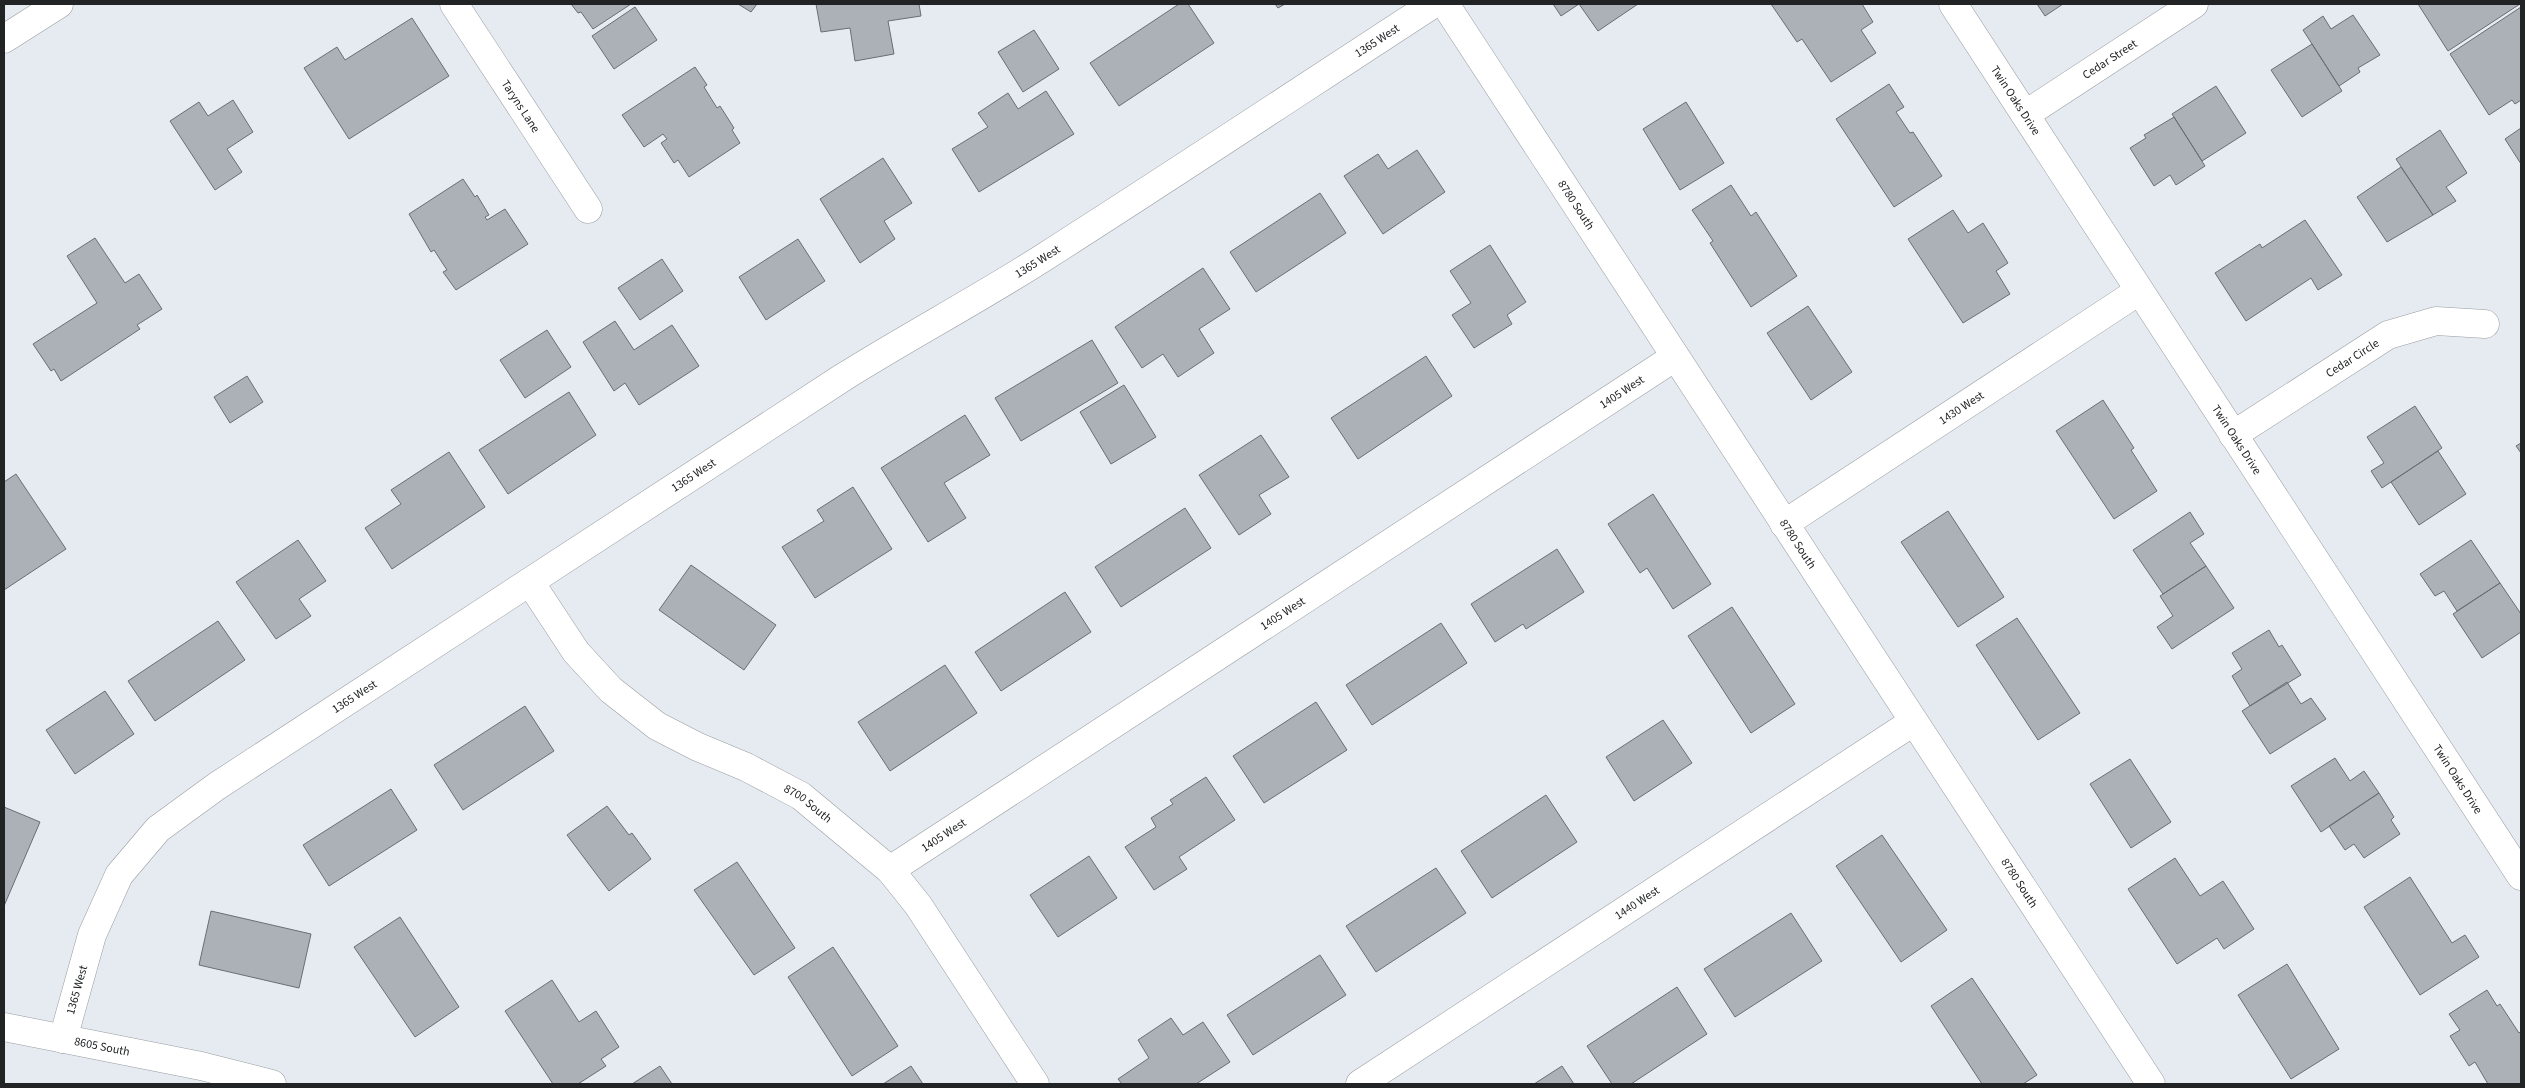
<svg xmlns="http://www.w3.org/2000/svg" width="2525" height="1088" font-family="'Source Sans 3',sans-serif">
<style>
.building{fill:#acb1b7;stroke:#6a6e74}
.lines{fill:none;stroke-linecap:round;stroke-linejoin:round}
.minor-casing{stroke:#989da2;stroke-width:29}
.minor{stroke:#fff;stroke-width:28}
.labels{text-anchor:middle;stroke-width:5;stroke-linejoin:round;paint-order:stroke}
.street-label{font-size:12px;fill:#212325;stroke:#f4f9ff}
</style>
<rect width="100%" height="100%" fill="#e6ebf1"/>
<path class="building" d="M 571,4 L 631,4 L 593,29 L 581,12 L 578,13 Z
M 738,4 L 757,4 L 751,12 Z
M 816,4 L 919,4 L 921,16 L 888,21 L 894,54 L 855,61 L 850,28 L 821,32 Z
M 1179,4 L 1188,4 L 1214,43 L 1119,106 L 1090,63 Z
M 1275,4 L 1285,4 L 1278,8 Z
M 1553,4 L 1579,4 L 1561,16 Z
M 1579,4 L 1638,4 L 1598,31 Z
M 1771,4 L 1862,4 L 1873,22 L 1861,30 L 1876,53 L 1831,82 L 1802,39 L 1797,42 Z
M 2037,4 L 2063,4 L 2045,16 Z
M 2418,4 L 2520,4 L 2448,51 Z
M 635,7 L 657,40 L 614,69 L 592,36 Z
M 2521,7 L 2521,100 L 2515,104 L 2512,100 L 2489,115 L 2450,54 Z
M 2353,15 L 2380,55 L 2358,68 L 2360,72 L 2339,86 L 2303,30 L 2323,16 L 2331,29 Z
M 412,18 L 449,76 L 349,139 L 304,68 L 337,47 L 345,60 Z
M 1034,30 L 1059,69 L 1023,92 L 998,52 Z
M 2312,44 L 2342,91 L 2302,117 L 2271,70 Z
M 695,67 L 707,85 L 704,87 L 717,108 L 720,106 L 734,128 L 732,130 L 740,143 L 689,177 L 678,160 L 674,163 L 661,143 L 667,139 L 663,134 L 644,147 L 622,115 Z
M 1889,84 L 1904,107 L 1896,112 L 1910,133 L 1913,132 L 1942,176 L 1894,207 L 1836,119 Z
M 2216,86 L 2246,133 L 2202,161 L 2172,114 Z
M 1046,91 L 1074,134 L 979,192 L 952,149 L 988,127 L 978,113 L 1008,93 L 1018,109 Z
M 233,100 L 253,132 L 227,149 L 242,172 L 215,190 L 170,121 L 199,102 L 208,116 Z
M 1686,102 L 1724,163 L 1680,190 L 1643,129 Z
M 2174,117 L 2205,166 L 2176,185 L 2170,175 L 2154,186 L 2130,148 L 2146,138 L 2144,135 Z
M 2521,128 L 2521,164 L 2505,139 Z
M 2440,130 L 2467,173 L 2446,187 L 2456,201 L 2433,215 L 2396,159 Z
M 1417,150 L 1445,192 L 1383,234 L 1344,176 L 1378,154 L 1388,169 Z
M 883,158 L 912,203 L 884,221 L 895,239 L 860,263 L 820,199 Z
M 2401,167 L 2433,215 L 2387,242 L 2357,197 Z
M 463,179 L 475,197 L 477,195 L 489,215 L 485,217 L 487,220 L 505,209 L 528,244 L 456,290 L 443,272 L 447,270 L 434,250 L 431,252 L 409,214 Z
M 1731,185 L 1751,216 L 1756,212 L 1797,276 L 1751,307 L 1710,243 L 1713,241 L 1692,210 Z
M 1320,193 L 1346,233 L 1256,292 L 1230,252 Z
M 1953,210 L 1968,233 L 1983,223 L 2008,263 L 1996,271 L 2010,294 L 1963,323 L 1908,239 Z
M 2305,220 L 2342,275 L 2318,290 L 2311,278 L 2246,321 L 2215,273 L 2260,244 L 2262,248 Z
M 95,238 L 125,283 L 139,274 L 162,309 L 137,325 L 140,329 L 61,381 L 54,369 L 51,371 L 33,344 L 97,303 L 67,256 Z
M 798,239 L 825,281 L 766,320 L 739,277 Z
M 1490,245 L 1526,302 L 1507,315 L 1512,324 L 1474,348 L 1452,315 L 1471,303 L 1450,271 Z
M 662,259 L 683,291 L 640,320 L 618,288 Z
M 1203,268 L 1230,309 L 1199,329 L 1214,353 L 1178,377 L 1163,354 L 1142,368 L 1115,327 Z
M 1808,306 L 1852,372 L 1811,400 L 1767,333 Z
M 615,321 L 634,350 L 672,325 L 699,366 L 639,405 L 625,383 L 614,391 L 583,342 Z
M 547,330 L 571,367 L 525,398 L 500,360 Z
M 1092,340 L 1118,383 L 1021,441 L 995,398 Z
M 1426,356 L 1452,396 L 1358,459 L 1331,418 Z
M 247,376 L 263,402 L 230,423 L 214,397 Z
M 1124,385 L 1156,437 L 1111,464 L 1080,412 Z
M 569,392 L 596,435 L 508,494 L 479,450 Z
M 2103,400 L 2134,448 L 2131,450 L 2157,491 L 2114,519 L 2056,431 Z
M 2415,406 L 2442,448 L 2382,488 L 2371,471 L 2384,463 L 2367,437 Z
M 965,415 L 990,455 L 944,483 L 966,518 L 928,542 L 881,468 Z
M 1261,435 L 1289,477 L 1259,495 L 1271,514 L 1239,535 L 1199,475 Z
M 2521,443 L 2521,453 L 2516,446 Z
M 2438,451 L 2466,494 L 2419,525 L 2391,482 Z
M 449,452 L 485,507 L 392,569 L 365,528 L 401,504 L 391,490 Z
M 16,474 L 66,549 L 4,590 L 4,482 Z
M 853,487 L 892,549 L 815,598 L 782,547 L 824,521 L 817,510 Z
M 1653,494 L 1711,584 L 1673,609 L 1647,568 L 1640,573 L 1608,524 Z
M 1185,508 L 1211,548 L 1121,607 L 1095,567 Z
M 1948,511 L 2004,597 L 1958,627 L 1901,542 Z
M 2190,512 L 2204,534 L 2190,543 L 2206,566 L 2163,594 L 2133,550 Z
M 298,540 L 326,581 L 299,599 L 311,616 L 276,639 L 236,582 Z
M 2471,540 L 2500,583 L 2457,611 L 2444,591 L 2435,596 L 2420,574 Z
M 1557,549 L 1584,592 L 1526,629 L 1523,624 L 1495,642 L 1471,604 Z
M 691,565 L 776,625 L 744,670 L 659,610 Z
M 2206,566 L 2234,608 L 2172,649 L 2157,627 L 2173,616 L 2160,596 Z
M 2500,583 L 2521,614 L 2521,632 L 2482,658 L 2453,614 Z
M 1065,592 L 1091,632 L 1001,691 L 975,652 Z
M 1732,607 L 1795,704 L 1751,733 L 1688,636 Z
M 2017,618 L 2080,713 L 2038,740 L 1976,645 Z
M 218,621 L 245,660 L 155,721 L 128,681 Z
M 1441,623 L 1467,663 L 1372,725 L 1346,685 Z
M 2269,630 L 2279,647 L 2282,645 L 2301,675 L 2250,706 L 2232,676 L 2242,669 L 2232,653 Z
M 945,665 L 977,713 L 890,771 L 858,722 Z
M 2287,682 L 2301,704 L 2311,698 L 2326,719 L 2270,754 L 2242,711 Z
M 105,691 L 134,734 L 75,774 L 46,730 Z
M 1316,702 L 1347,750 L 1264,803 L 1233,756 Z
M 525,706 L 554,751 L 463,810 L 434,765 Z
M 1663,720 L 1692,763 L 1634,801 L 1606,757 Z
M 2335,758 L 2350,781 L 2364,771 L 2379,793 L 2321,832 L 2291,786 Z
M 2130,759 L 2171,822 L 2131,848 L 2090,784 Z
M 1206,777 L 1235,820 L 1179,857 L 1187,869 L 1154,890 L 1125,847 L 1156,827 L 1151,818 L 1173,804 L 1170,800 Z
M 391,789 L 417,830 L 329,886 L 303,845 Z
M 2379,793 L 2394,817 L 2391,820 L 2400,834 L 2364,858 L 2354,844 L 2345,850 L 2329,826 Z
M 1546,795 L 1577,842 L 1492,898 L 1461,851 Z
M 607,806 L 629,835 L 632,833 L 651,859 L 609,891 L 567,835 Z
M 4,807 L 40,822 L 4,906 Z
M 1882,835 L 1947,930 L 1901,962 L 1836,866 Z
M 1089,856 L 1117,898 L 1058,937 L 1030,895 Z
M 2175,858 L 2200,896 L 2223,881 L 2254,929 L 2224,949 L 2217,938 L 2177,964 L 2128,889 Z
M 737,862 L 795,948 L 754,975 L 694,890 Z
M 1436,868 L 1466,913 L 1376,972 L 1346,926 Z
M 2410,877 L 2452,943 L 2465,935 L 2479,957 L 2420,995 L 2364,907 Z
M 211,911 L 311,934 L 299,988 L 199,965 Z
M 1791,913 L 1822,961 L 1735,1017 L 1704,969 Z
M 400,917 L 459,1007 L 415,1037 L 354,947 Z
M 833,947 L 898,1046 L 852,1076 L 788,977 Z
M 1320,955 L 1346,995 L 1253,1055 L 1227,1015 Z
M 2287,964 L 2339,1049 L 2291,1079 L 2238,995 Z
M 1972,978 L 2037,1075 L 2023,1084 L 1982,1084 L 1931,1006 Z
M 552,980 L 579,1022 L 596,1011 L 619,1047 L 601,1059 L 606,1066 L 578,1084 L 553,1084 L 505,1011 Z
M 1677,987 L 1707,1034 L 1631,1084 L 1612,1084 L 1587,1046 Z
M 2487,990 L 2497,1006 L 2500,1004 L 2519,1033 L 2521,1031 L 2521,1084 L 2488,1084 L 2475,1062 L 2469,1066 L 2450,1036 L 2460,1030 L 2449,1014 Z
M 1171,1018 L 1183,1035 L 1203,1022 L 1230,1062 L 1196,1084 L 1122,1084 L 1118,1079 L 1149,1058 L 1138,1040 Z
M 660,1066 L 672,1084 L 632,1084 Z
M 911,1066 L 923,1084 L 883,1084 Z
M 1562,1066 L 1574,1084 L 1534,1084 Z"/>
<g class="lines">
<defs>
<g id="minor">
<path id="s1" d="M 454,4 L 588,209"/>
<path id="s2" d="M 1445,4 L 2151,1084"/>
<path id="s3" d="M 1953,4 L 2521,876"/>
<path d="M 4,39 L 59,4"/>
<path id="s4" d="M 2026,114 L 2194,4"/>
<path id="s5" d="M 2233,435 L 2388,335 L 2436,321 L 2485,324"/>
<path id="s6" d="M 1784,524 L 2139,291"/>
<path id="s7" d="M 530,582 L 576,652 L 611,690 L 657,726 L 698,747 L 746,767 L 801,796 L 890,870 L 918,905 L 1035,1084"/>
<path id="s8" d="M 890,870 L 1675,357"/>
<path id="s9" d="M 4,1027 L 201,1066 L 272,1084"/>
<path id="s10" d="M 63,1039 L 92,935 L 119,875 L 158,829 L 217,786 L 842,378 C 909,336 979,299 1046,256 C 1176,173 1304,88 1433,4"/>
<path id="s11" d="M 1360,1084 L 1913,722"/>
</g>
</defs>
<use href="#minor" class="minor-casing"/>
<use href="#minor" class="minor"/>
</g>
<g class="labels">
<g class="street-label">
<text dy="4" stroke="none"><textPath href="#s10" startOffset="1686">1365 West</textPath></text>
<text dy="4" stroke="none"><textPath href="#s4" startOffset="100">Cedar Street</textPath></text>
<text dy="4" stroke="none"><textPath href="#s3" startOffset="115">Twin Oaks Drive</textPath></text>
<text dy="4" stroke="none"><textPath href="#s1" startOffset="122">Taryns Lane</textPath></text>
<text dy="4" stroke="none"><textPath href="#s2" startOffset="240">8780 South</textPath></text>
<text dy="4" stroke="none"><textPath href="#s10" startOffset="1281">1365 West</textPath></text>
<text dy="4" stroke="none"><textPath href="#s5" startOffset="142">Cedar Circle</textPath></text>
<text dy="4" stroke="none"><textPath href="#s8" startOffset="874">1405 West</textPath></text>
<text dy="4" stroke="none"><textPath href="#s6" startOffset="212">1430 West</textPath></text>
<text dy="4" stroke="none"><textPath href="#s3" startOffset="520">Twin Oaks Drive</textPath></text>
<text dy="4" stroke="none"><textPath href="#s10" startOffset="876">1365 West</textPath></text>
<text dy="4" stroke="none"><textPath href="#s2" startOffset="645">8780 South</textPath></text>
<text dy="4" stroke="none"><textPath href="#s8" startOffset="469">1405 West</textPath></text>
<text dy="4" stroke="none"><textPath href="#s10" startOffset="471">1365 West</textPath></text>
<text dy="4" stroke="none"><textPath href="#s3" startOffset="925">Twin Oaks Drive</textPath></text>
<text dy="4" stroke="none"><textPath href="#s7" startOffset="364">8700 South</textPath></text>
<text dy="4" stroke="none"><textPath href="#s8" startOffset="64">1405 West</textPath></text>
<text dy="4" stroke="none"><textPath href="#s2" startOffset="1050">8780 South</textPath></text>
<text dy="4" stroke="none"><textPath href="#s11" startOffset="331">1440 West</textPath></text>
<text dy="4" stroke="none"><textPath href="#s10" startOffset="51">1365 West</textPath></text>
<text dy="4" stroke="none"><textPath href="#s9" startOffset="100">8605 South</textPath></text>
</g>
</g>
<rect width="2525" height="1088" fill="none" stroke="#212325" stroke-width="10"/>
</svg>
